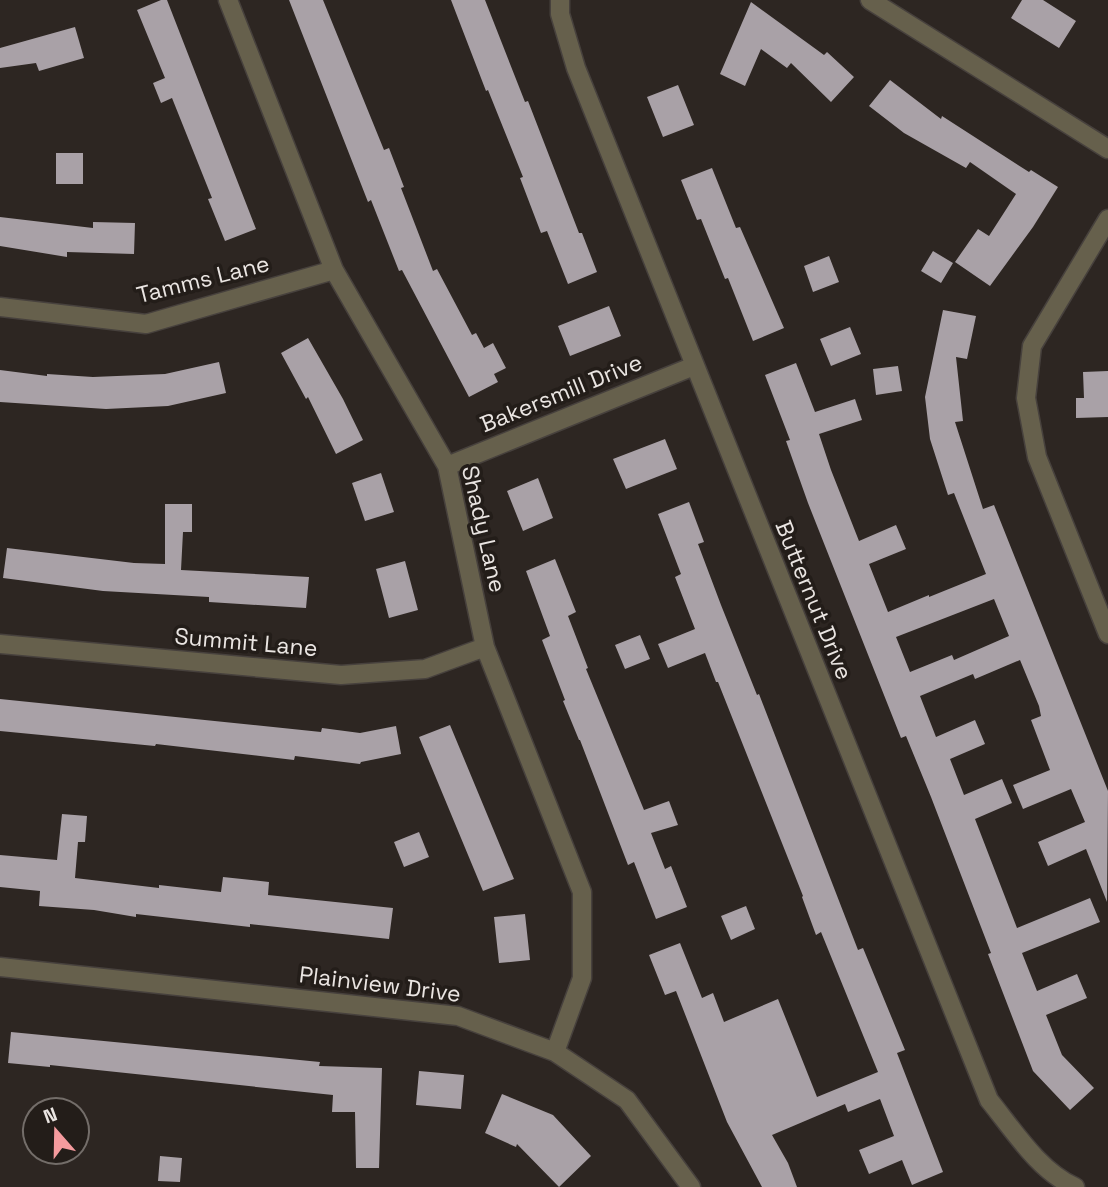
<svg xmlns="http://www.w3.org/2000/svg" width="1108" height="1187" font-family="'Space Grotesk',sans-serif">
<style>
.building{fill:#a9a1a7;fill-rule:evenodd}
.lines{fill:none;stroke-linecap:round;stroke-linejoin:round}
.minor-casing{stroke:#47413d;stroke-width:21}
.minor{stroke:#66604c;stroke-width:18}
.labels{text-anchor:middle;stroke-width:7;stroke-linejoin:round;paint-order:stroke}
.street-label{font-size:23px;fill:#eae5e2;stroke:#231d19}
</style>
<rect width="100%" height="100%" fill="#2d2622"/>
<path class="building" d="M 161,0 L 167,0 L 256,229 L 225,241 L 208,199 L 212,198 L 172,98 L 161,103 L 153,83 L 165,78 L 137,10 Z
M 289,0 L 323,0 L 384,150 L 389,148 L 404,187 L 401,188 L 433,271 L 437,269 L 472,335 L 476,333 L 484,348 L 493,343 L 506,368 L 494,374 L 498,382 L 469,397 L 402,270 L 399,271 L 371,200 L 368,202 Z
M 451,0 L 485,0 L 525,102 L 528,101 L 579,233 L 582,233 L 597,272 L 568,284 L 547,231 L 541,233 L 520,178 L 523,177 L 488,90 L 486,91 Z
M 1022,0 L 1043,0 L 1076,21 L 1059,48 L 1011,18 Z
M 751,2 L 824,55 L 827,52 L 854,77 L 831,102 L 791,63 L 787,68 L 761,49 L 745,86 L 720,74 Z
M 75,27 L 84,58 L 39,71 L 36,63 L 0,68 L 0,48 Z
M 890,80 L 941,119 L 942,116 L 1029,172 L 1031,170 L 1058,187 L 1033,227 L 990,286 L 955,262 L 978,229 L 989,236 L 1016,194 L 970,162 L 966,168 L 904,133 L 869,106 Z
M 678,85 L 694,125 L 663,137 L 647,97 Z
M 56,153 L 83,153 L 83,184 L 56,184 Z
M 712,168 L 736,228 L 740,227 L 784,328 L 753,341 L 728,278 L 725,279 L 701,219 L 697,220 L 681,180 Z
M 0,217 L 93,228 L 93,222 L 135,223 L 134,254 L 67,252 L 67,257 L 0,246 Z
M 933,251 L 953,263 L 941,283 L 921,271 Z
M 829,256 L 839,282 L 813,292 L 804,266 Z
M 609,306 L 621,336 L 570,356 L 558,326 Z
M 943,310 L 976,316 L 967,359 L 956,357 L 963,421 L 955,422 L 983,509 L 994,505 L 1108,791 L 1107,902 L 1086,849 L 1048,866 L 1038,842 L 1085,822 L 1071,789 L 1023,809 L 1013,785 L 1050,770 L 1031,720 L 1041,716 L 1039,706 L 1020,660 L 975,679 L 973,674 L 920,696 L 936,737 L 975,720 L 985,744 L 950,759 L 964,795 L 1002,779 L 1012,803 L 975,819 L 1017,928 L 1090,898 L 1100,922 L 1022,953 L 1037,991 L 1077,974 L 1087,998 L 1046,1015 L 1062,1055 L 1094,1088 L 1070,1110 L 1033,1071 L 988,954 L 991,953 L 931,797 L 906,736 L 901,738 L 808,503 L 786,441 L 790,440 L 765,375 L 796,363 L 815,412 L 855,399 L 862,420 L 819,434 L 831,470 L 859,541 L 896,525 L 906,549 L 869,564 L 888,612 L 929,595 L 929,597 L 986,574 L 954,493 L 948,495 L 930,439 L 925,397 ZM 994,599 L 1009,636 L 954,660 L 952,655 L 910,672 L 896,637 Z
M 850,327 L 861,354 L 831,366 L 820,339 Z
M 308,338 L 343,399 L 363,440 L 336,454 L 308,397 L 306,399 L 281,353 Z
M 219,362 L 226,393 L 168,406 L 106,409 L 0,402 L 0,370 L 47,376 L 47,374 L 93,377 L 165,374 Z
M 898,366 L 902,391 L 876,395 L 873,369 Z
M 1108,371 L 1108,417 L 1076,418 L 1076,398 L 1084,398 L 1083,372 Z
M 665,439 L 677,469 L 626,489 L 613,459 Z
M 381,473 L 394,512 L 365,521 L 352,483 Z
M 538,478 L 553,518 L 523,531 L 507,491 Z
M 689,502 L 704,542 L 698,544 L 721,605 L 757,695 L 759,694 L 858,950 L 863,948 L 905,1050 L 897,1053 L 943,1172 L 912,1185 L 902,1160 L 869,1174 L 859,1150 L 894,1136 L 880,1099 L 848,1112 L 845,1104 L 772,1135 L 788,1163 L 797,1187 L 762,1187 L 727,1122 L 676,991 L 665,995 L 649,955 L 680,943 L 702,998 L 713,993 L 724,1022 L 778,999 L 817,1097 L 878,1072 L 821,932 L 816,935 L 802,897 L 803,896 L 718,682 L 716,682 L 705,653 L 668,668 L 658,644 L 695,629 L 675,577 L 681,574 L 658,514 Z
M 165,504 L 192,504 L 192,532 L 183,532 L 181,570 L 309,577 L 306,608 L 209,602 L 209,597 L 103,591 L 3,578 L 7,548 L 134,563 L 165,564 Z
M 555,559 L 576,612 L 568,616 L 588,668 L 586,669 L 644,810 L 669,801 L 678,825 L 651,833 L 665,869 L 671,866 L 687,907 L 656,919 L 634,862 L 628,865 L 580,740 L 579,740 L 563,701 L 565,700 L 542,640 L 550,636 L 526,571 Z
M 405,561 L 418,610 L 389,618 L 376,569 Z
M 640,635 L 650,659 L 625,669 L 615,645 Z
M 0,699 L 321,732 L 322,728 L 360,733 L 396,726 L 401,754 L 361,762 L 360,764 L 295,756 L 294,760 L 156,744 L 155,746 L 0,731 Z
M 450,725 L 514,879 L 483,891 L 419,737 Z
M 62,814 L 87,816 L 85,842 L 78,842 L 75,878 L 159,888 L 159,885 L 221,892 L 223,877 L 269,882 L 268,895 L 393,908 L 389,939 L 250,924 L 250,927 L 136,914 L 136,917 L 94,910 L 39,906 L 40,891 L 0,887 L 0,855 L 57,860 Z
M 419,832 L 429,857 L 404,867 L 394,842 Z
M 746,906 L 755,929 L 731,940 L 721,916 Z
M 525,914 L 530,960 L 499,963 L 494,917 Z
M 11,1032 L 320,1062 L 319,1066 L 382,1068 L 379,1168 L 356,1168 L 355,1112 L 332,1112 L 333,1095 L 50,1065 L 50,1067 L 8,1063 Z
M 419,1071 L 464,1075 L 461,1109 L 416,1105 Z
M 502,1094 L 553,1115 L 591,1156 L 559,1187 L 517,1144 L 516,1147 L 485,1133 Z
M 160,1156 L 182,1158 L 180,1182 L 158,1181 Z"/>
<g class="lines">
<defs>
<path id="minor" d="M 228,0 L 334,270 L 447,466 L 485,647 L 582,892 L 582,978 L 555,1052
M 560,0 L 560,14 L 576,68 L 989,1100 C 1014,1131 1039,1171 1075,1187
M 870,0 L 1108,149
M 1108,219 L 1032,346 L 1026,398 L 1037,457 L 1108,634
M 0,307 L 146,324 L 334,270
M 447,466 L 694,366
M 0,644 L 341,675 L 425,669 L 485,647
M 0,967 L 458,1016 L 555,1052 L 627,1100 L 691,1187"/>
</defs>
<use href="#minor" class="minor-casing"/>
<use href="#minor" class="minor"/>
</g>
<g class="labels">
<g class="street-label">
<text transform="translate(203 279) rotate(-14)" y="8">Tamms Lane</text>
<text transform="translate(561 393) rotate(-22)" y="8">Bakersmill Drive</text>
<text transform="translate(484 529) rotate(77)" y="8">Shady Lane</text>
<text transform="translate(814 600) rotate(68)" y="8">Butternut Drive</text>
<text transform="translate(246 642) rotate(5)" y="8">Summit Lane</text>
<text transform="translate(380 984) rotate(7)" y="8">Plainview Drive</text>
</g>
</g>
<g transform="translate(56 1131) rotate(340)"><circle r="33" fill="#231d19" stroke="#736d69" stroke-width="2"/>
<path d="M0-5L12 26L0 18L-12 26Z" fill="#f59b9e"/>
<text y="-10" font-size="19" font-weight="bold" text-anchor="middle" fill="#eae5e2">N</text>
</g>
</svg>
